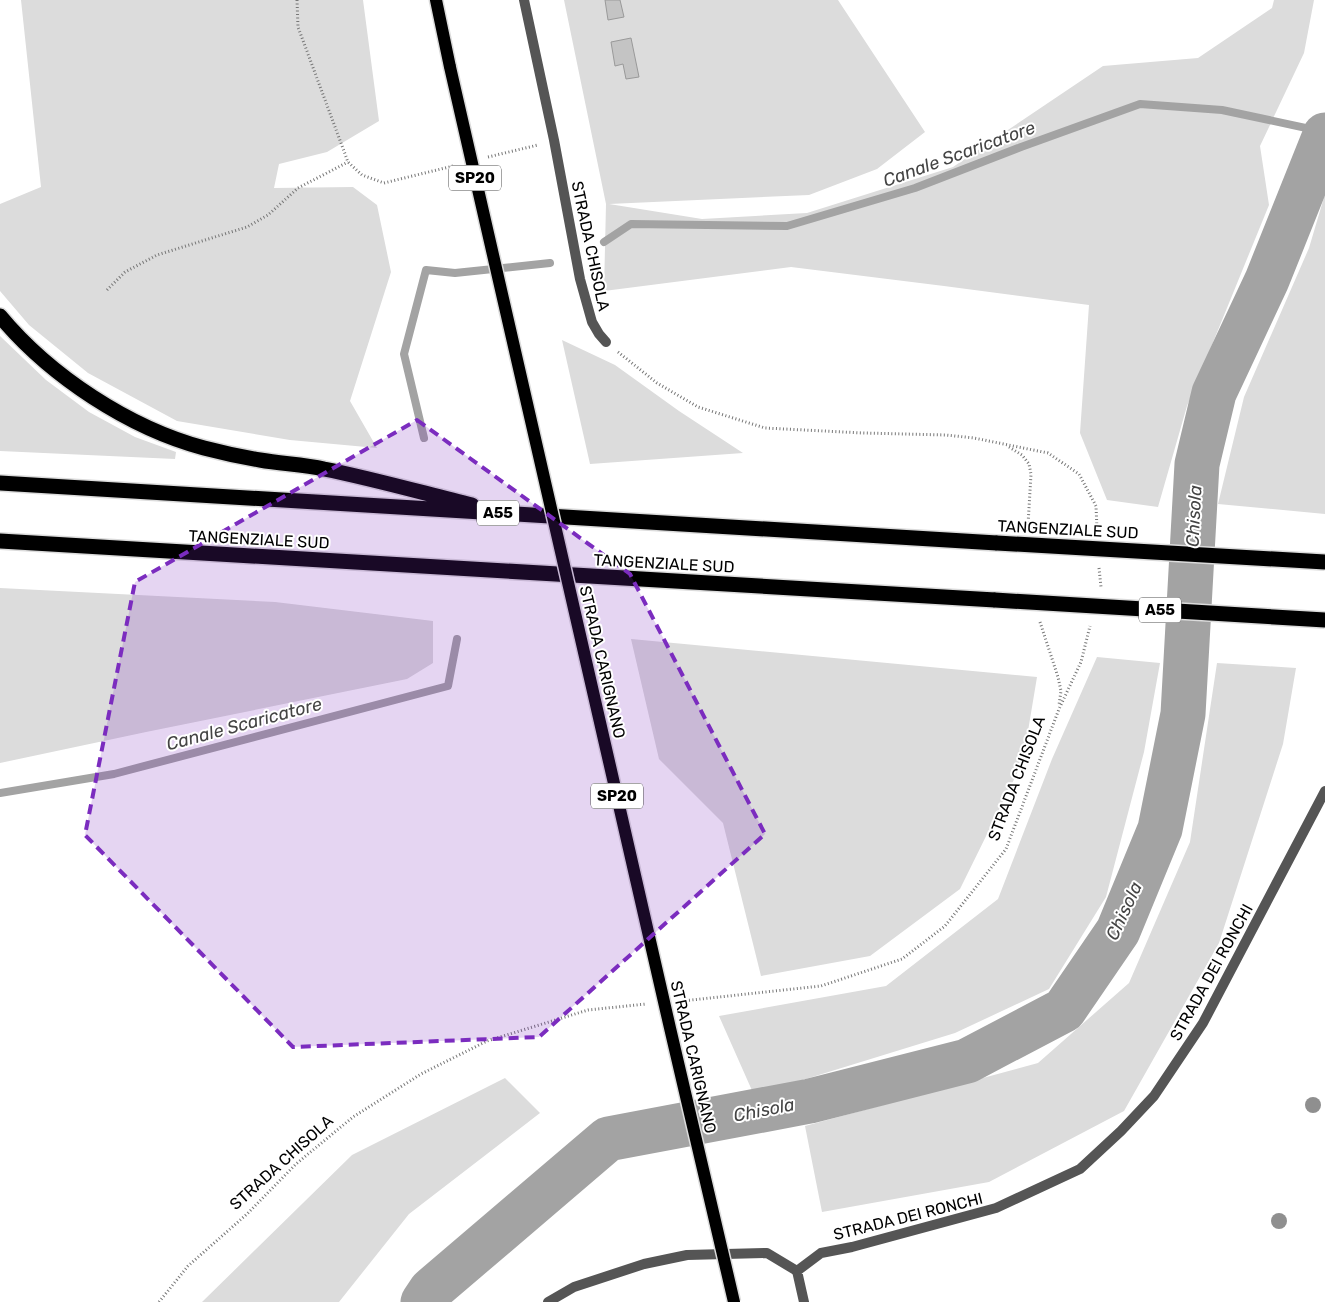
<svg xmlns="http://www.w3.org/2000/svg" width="1325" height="1302" font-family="Rubik,sans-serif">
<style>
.green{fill:#dcdcdc}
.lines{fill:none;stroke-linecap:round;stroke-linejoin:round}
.stream{stroke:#a3a3a3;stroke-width:8}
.river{stroke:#a3a3a3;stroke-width:45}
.building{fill:#c4c4c4;stroke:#999}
.primary-casing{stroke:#dbdbdb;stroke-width:15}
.highway-casing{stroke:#dbdbdb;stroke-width:18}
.path{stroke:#777;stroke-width:3;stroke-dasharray:1 2.5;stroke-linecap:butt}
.lane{stroke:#555;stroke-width:10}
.street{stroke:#555;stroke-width:10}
.primary{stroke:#000;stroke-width:12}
.highway{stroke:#000;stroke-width:15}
.primary-bridge-casing{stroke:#dbdbdb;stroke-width:15;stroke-linecap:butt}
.highway-bridge-casing{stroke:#dbdbdb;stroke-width:18;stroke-linecap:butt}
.primary-bridge{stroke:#000;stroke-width:12}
.highway-bridge{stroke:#000;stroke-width:15}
.tree{fill:#8f8f8f}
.marked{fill:#7b2cbf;fill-opacity:0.2;stroke:#7b2cbf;stroke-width:4;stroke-dasharray:10 6;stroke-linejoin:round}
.labels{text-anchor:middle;stroke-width:4;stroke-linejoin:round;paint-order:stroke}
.shield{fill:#fff;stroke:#4c4c4c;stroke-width:1}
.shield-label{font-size:15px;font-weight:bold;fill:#000}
.street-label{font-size:16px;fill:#000;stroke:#fff}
.water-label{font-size:18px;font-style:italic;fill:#444;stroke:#fff}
</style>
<rect width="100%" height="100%" fill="#fff"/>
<path class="green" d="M 21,0 L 363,0 L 379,121 L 327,152 L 279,164 L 274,188 L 353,187 L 377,205 L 391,272 L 350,401 L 377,448 L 290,440 L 177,421 L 88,373 L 29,325 L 0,291 L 0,204 L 41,187 Z
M 564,0 L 838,0 L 925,132 L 877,169 L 809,195 L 609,204 L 702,219 L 807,213 L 953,167 L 1103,66 L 1198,58 L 1272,8 L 1274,0 L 1314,0 L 1304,53 L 1260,146 L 1269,205 L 1187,406 L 1158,507 L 1107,500 L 1080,433 L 1089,305 L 944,286 L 791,267 L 604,291 L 606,204 Z
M 1325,194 L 1325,514 L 1218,504 L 1244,397 L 1309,248 Z
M 0,336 L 46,380 L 89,412 L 135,437 L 176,452 L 175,459 L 0,451 Z
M 562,340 L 615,365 L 679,411 L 743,453 L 590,464 Z
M 0,588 L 275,602 L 433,621 L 433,663 L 407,679 L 146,732 L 0,763 Z
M 631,639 L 1037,677 L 1023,761 L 960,889 L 870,956 L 761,976 L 723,823 L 659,759 Z
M 1097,657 L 1160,663 L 1144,752 L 1106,897 L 1049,989 L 955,1033 L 754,1095 L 719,1016 L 886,986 L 998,899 L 1052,759 Z
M 1217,663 L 1296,668 L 1283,744 L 1219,943 L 1124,1111 L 989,1182 L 822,1212 L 805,1126 L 1038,1063 L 1129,983 L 1190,842 Z
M 505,1078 L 540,1113 L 409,1214 L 339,1302 L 202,1302 L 352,1155 Z"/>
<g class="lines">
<path class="stream" d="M 604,242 L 631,224 L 787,226 L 915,188 L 1021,147 L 1140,104 L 1222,110 L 1325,132
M 424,438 L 404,354 L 426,270 L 455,273 L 550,263
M 0,793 L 114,774 L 448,686 L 457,639"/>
<path class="river" d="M 423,1302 L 431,1290 L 608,1139 L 810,1101 L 967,1061 L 1064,1010 L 1118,931 L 1160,829 L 1183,714 L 1197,464 L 1214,393 L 1267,280 L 1325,135"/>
</g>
<path class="building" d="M 605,0 L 620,0 L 624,17 L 608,20 Z
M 631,38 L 639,77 L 626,79 L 623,64 L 615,66 L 611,42 Z"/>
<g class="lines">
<defs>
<path id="primary" d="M 436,0 L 450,67"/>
<path id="highway" d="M 0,316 C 50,376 129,428 204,448 C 223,453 242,457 260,460 C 282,464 303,464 324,469 C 374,479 423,493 472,505
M 0,483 L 997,543
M 0,541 L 995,600"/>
</defs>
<use href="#primary" class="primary-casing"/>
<use href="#highway" class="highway-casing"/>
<path class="path" d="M 297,0 L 298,27 L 348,162 L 362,175 L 384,183 L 453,166
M 488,157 L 538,145
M 107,290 L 125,272 L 157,255 L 247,227 L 268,215 L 298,188 L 348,162
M 618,352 L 657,383 L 698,407 L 765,428 L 863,433 L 946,435 L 974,438 L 1048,453 L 1079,474 L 1096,506 L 1097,529
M 1009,447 L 1022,455 L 1029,464 L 1031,474 L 1028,525
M 1099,568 L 1101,587
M 1040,622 L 1058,677 L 1061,691 L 1059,705
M 682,1001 L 821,986 L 902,959 L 945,926 L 1006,849 L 1059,709 L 1081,662 L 1090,626
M 159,1302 L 188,1266 L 247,1214 L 296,1164 L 353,1117 L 421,1074 L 487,1041 L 588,1010 L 646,1004"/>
<path class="lane" d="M 548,1302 L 574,1287 L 644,1264 L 687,1255 L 767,1253 L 797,1271"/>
<path class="street" d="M 524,0 L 554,140 L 580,279 L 592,322 L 599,334 L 606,342
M 804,1302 L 797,1271 L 821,1253 L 852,1247 L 996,1208 L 1080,1169 L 1121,1131 L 1154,1096 L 1203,1023 L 1325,791"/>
<use href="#primary" class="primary"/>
<use href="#highway" class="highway"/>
<defs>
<path id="primary-bridge" d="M 450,67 L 670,1028 L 734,1302"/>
<path id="highway-bridge" d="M 997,543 L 1325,562
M 995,600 L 1325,620"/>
</defs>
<use href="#primary-bridge" class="primary-bridge-casing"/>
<use href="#highway-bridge" class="highway-bridge-casing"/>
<use href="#primary-bridge" class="primary-bridge"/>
<use href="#highway-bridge" class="highway-bridge"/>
</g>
<g class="tree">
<circle cx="1313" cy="1105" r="8"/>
<circle cx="1279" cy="1221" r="8"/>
</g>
<path class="marked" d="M 417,420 L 630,574 L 765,834 L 539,1037 L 293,1047 L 85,835 L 135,582 Z"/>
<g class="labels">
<g class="shield">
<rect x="449" y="165.5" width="52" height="25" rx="4"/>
<rect x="477" y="500.5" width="42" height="25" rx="4"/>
<rect x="1139" y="597.5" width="42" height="25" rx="4"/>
<rect x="591" y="783.5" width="52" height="25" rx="4"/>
</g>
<g class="shield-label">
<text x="475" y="183">SP20</text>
<text x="498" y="518">A55</text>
<text x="1160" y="615">A55</text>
<text x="617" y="801">SP20</text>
</g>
<g class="street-label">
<text transform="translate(591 246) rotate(78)" y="6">STRADA CHISOLA</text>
<text transform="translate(1068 529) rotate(3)" y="6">TANGENZIALE SUD</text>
<text transform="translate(259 539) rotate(3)" y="6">TANGENZIALE SUD</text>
<text transform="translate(664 563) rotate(3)" y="6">TANGENZIALE SUD</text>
<text transform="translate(603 662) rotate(77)" y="6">STRADA CARIGNANO</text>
<text transform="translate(1016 778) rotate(-69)" y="6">STRADA CHISOLA</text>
<text transform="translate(1211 972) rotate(-61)" y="6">STRADA DEI RONCHI</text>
<text transform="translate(694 1057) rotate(77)" y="6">STRADA CARIGNANO</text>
<text transform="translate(281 1162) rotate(-42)" y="6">STRADA CHISOLA</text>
<text transform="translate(908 1216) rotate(-14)" y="6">STRADA DEI RONCHI</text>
</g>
<g class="water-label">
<text transform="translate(959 154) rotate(-20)" y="6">Canale Scaricatore</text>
<text transform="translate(1194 516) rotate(-87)" y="6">Chisola</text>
<text transform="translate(244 724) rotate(-15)" y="6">Canale Scaricatore</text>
<text transform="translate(1124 911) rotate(-65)" y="6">Chisola</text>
<text transform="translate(764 1110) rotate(-11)" y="6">Chisola</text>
</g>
</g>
</svg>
